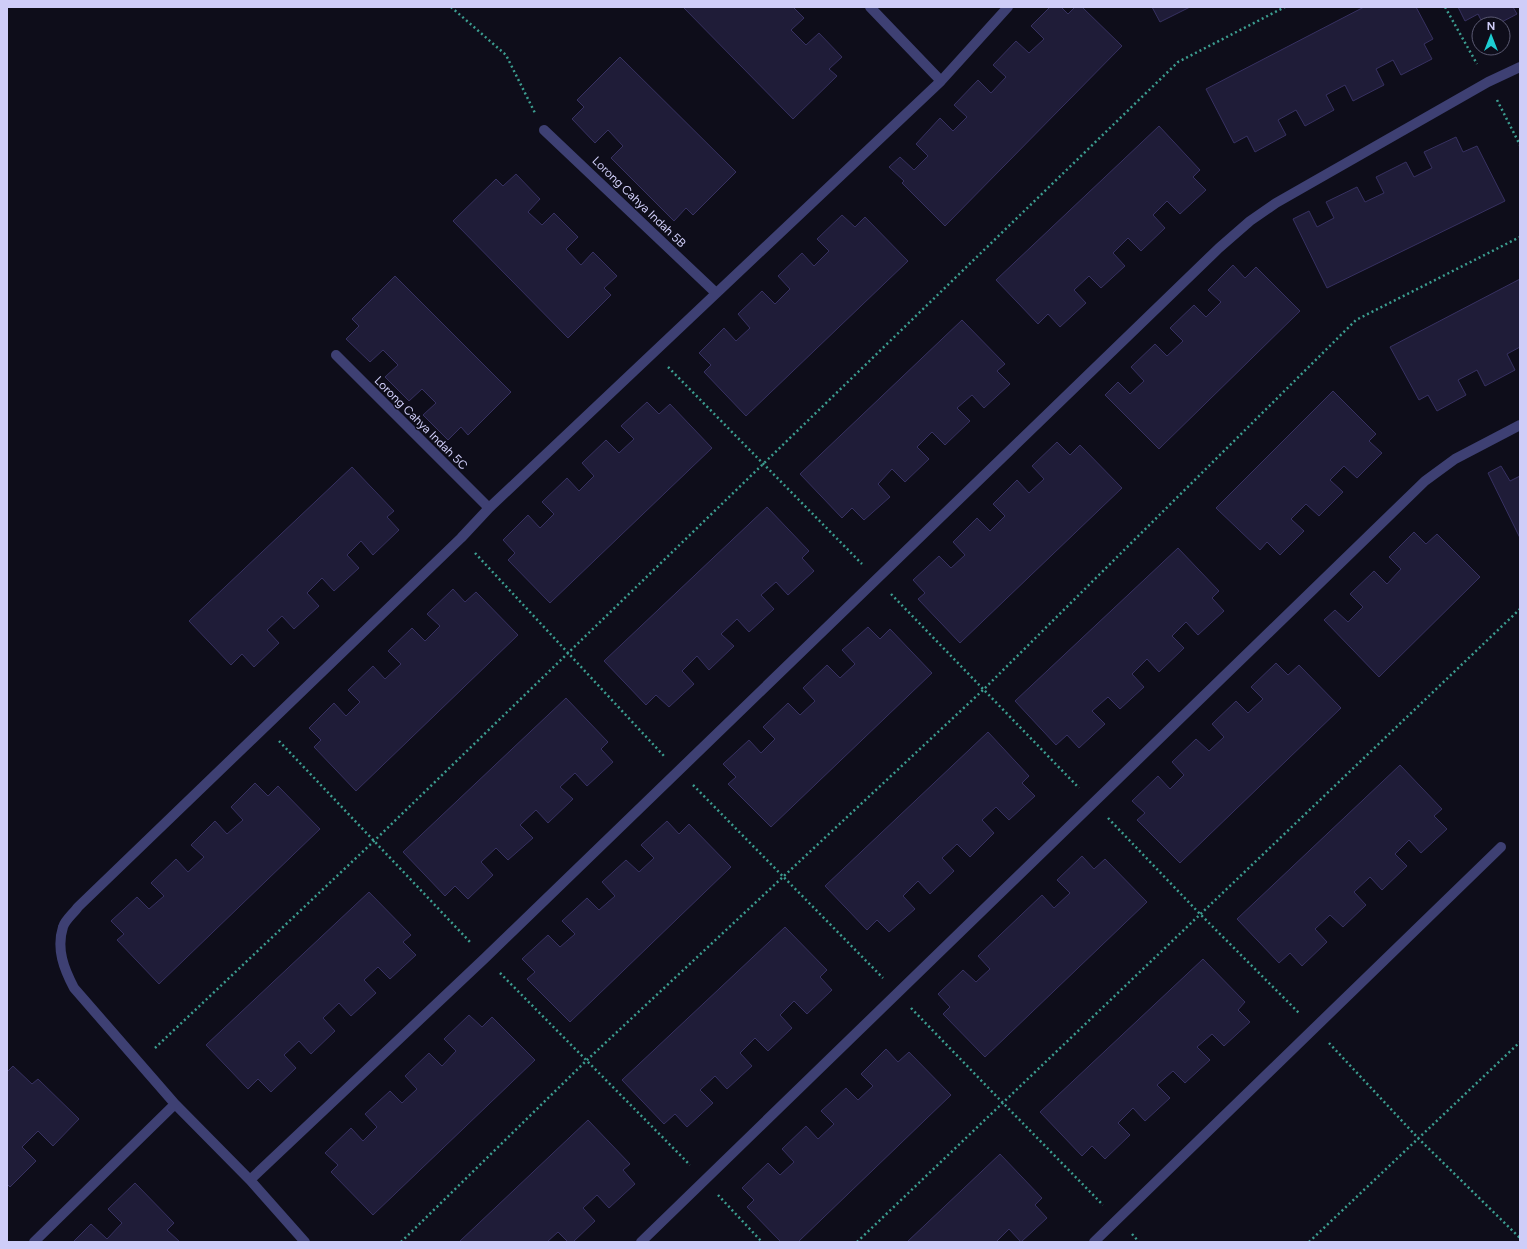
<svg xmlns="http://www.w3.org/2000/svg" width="1527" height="1249" font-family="Figtree,sans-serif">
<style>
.building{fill:#1f1c38;stroke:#373161}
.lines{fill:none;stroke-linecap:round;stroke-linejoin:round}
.path{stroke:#3c9d90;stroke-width:2.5;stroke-dasharray:2 3;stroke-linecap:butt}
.minor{stroke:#3e4073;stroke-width:10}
.labels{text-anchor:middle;stroke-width:3;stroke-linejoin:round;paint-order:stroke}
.street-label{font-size:12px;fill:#cfcdf8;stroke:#0e0d1a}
</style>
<rect width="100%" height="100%" fill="#0e0d1a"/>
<path class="building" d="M 683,7 L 793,7 L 804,18 L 791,30 L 806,45 L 819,33 L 842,57 L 829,69 L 837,76 L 793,119 Z
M 1050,7 L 1061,7 L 1068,14 L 1075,7 L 1082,7 L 1122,46 L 945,226 L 902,183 L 904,181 L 889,167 L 900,157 L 914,170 L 928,156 L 916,144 L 940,118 L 953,131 L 967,117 L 954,105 L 978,80 L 991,93 L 1006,77 L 993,65 L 1016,41 L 1029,53 L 1044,39 L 1031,26 Z
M 1152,7 L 1190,7 L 1160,22 Z
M 1364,7 L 1416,7 L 1433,39 L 1424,44 L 1432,59 L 1401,75 L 1393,60 L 1376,69 L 1384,85 L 1353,101 L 1345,85 L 1326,95 L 1334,110 L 1305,126 L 1296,110 L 1278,120 L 1286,135 L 1255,152 L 1247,136 L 1234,143 L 1206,89 Z
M 1458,7 L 1513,7 L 1517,14 L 1498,24 L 1483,24 L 1478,14 L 1465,21 Z
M 620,57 L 736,172 L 693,215 L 686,208 L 674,221 L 611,158 L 623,146 L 608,130 L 595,143 L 572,119 L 584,107 L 577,100 Z
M 1159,126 L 1200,170 L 1193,177 L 1206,190 L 1180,214 L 1167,201 L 1153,215 L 1165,228 L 1141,251 L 1128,238 L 1113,253 L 1125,266 L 1101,288 L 1089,276 L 1074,290 L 1086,303 L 1060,327 L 1048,314 L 1038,324 L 996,280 Z
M 1456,137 L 1463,152 L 1477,146 L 1505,201 L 1327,288 L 1293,219 L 1309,211 L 1317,227 L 1334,218 L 1326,202 L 1357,187 L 1365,202 L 1384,193 L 1376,177 L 1406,162 L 1414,177 L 1432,168 L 1424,152 Z
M 516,174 L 540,199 L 528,212 L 542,225 L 554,213 L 578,237 L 566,249 L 581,265 L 593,252 L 617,276 L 604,288 L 611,295 L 568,338 L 453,221 L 496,179 L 503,186 Z
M 842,215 L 855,227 L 865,217 L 908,261 L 746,416 L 704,372 L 711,365 L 699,353 L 724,328 L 736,341 L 750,328 L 738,314 L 762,291 L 775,304 L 790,289 L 778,276 L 802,253 L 814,266 L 829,251 L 817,239 Z
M 1233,265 L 1245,278 L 1256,267 L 1300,311 L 1159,449 L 1105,395 L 1118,382 L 1130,394 L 1144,381 L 1131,367 L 1155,344 L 1167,356 L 1183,341 L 1170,328 L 1194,305 L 1206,317 L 1221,302 L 1208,290 Z
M 395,276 L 511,392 L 468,435 L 461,427 L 448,440 L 423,415 L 436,403 L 422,389 L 409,401 L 385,377 L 398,365 L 383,350 L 370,362 L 346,339 L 359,326 L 352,319 Z
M 1520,279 L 1520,347 L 1507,354 L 1515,370 L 1485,386 L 1477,370 L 1458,380 L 1466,395 L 1437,411 L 1428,395 L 1419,400 L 1390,347 Z
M 962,320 L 1005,364 L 997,371 L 1010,384 L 984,408 L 972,395 L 957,408 L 970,421 L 945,445 L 932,432 L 917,447 L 929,459 L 905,482 L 892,469 L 878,484 L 890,497 L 864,520 L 852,508 L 842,518 L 800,474 Z
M 1333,391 L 1376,434 L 1369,441 L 1382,453 L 1357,478 L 1344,466 L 1330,480 L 1343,492 L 1319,516 L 1306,504 L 1291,519 L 1304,531 L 1280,555 L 1267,542 L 1260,550 L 1216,508 Z
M 647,402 L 659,414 L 670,404 L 712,448 L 550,603 L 508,560 L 515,553 L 503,540 L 528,515 L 540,528 L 554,514 L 542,502 L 567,478 L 579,491 L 594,476 L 582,463 L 606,440 L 619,453 L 634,439 L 621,426 Z
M 1057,442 L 1070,455 L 1080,445 L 1122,488 L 960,643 L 918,599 L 925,593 L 913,580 L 939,556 L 951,568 L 965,555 L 953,542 L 977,518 L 990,531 L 1005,516 L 993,504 L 1017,480 L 1029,493 L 1044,479 L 1032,466 Z
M 1501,466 L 1510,481 L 1520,476 L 1520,538 L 1488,473 Z
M 352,467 L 394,511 L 387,517 L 399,530 L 373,555 L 361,541 L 347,555 L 359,568 L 334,591 L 322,578 L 307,593 L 319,606 L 294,629 L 282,616 L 267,630 L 279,643 L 254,667 L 242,654 L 231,665 L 189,621 Z
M 767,507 L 809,551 L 802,558 L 814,571 L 788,595 L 776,582 L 761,595 L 774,609 L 749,632 L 737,619 L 721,634 L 734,646 L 709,670 L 697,656 L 682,671 L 694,684 L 669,707 L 656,695 L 646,705 L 604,661 Z
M 1414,532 L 1426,544 L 1437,534 L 1480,577 L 1379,677 L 1324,620 L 1335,610 L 1348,622 L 1363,607 L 1350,594 L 1374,571 L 1387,584 L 1401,569 L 1389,557 Z
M 1178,548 L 1219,591 L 1212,598 L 1224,611 L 1198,635 L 1186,622 L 1172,636 L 1184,648 L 1159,672 L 1147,659 L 1132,674 L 1144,687 L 1120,709 L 1108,697 L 1092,711 L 1105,724 L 1079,748 L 1067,735 L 1056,745 L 1015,701 Z
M 453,589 L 465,602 L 476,592 L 518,635 L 356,791 L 314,747 L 321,740 L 309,728 L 334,703 L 346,716 L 360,702 L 348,690 L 373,666 L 385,679 L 401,664 L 388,651 L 412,628 L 425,641 L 440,626 L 427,614 Z
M 868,627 L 880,639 L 890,629 L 932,673 L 771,827 L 728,784 L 736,777 L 723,764 L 749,740 L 761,753 L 775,739 L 763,727 L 788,703 L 800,715 L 815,701 L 803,688 L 827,665 L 840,678 L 855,664 L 842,650 Z
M 1276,663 L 1288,675 L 1299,665 L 1341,708 L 1180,863 L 1137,820 L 1145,813 L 1132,801 L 1158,776 L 1170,789 L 1184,775 L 1172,762 L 1196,739 L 1209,751 L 1224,737 L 1212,724 L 1236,701 L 1248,713 L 1263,699 L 1251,687 Z
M 566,698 L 608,742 L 601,749 L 613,762 L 587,786 L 575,773 L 560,787 L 573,799 L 548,823 L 536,810 L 520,825 L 533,838 L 508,860 L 496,848 L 481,862 L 493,875 L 468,899 L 455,886 L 445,896 L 403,852 Z
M 988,732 L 1029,776 L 1022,783 L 1035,796 L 1009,820 L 996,807 L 982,820 L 994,833 L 970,857 L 957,844 L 942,858 L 954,871 L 930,894 L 918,881 L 903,896 L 915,909 L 889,932 L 877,920 L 867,930 L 825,886 Z
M 1400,765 L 1442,809 L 1434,816 L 1447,829 L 1421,853 L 1409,840 L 1395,854 L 1407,866 L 1382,890 L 1370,877 L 1354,892 L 1366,905 L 1343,927 L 1330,915 L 1315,929 L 1327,942 L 1302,966 L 1290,953 L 1279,963 L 1237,919 Z
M 255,783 L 268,796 L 278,786 L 320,829 L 159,984 L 117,940 L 124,934 L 111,921 L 137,897 L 149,909 L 164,896 L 151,883 L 176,859 L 188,872 L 204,857 L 191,845 L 215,821 L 227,834 L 243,820 L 231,807 Z
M 667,821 L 679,834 L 689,824 L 731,867 L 570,1022 L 527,979 L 535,972 L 522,959 L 548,935 L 560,947 L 575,934 L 562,921 L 587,898 L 599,910 L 615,896 L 602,882 L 626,860 L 639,872 L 654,858 L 641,845 Z
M 1082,856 L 1094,869 L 1105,859 L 1147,902 L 985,1057 L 943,1014 L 950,1007 L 938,994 L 963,970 L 976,982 L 990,969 L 978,956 L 1042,895 L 1054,908 L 1070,893 L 1057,880 Z
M 369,892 L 411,935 L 403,942 L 416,955 L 390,979 L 378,967 L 364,980 L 376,993 L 351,1016 L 339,1003 L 323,1018 L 335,1031 L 311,1054 L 299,1041 L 284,1055 L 296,1068 L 271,1092 L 258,1079 L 248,1089 L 206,1045 Z
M 785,927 L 827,970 L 820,977 L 832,990 L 807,1014 L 794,1001 L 780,1015 L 792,1028 L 768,1051 L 755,1038 L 740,1053 L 752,1066 L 727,1089 L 715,1076 L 700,1090 L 713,1103 L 687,1127 L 675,1114 L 664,1124 L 622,1080 Z
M 1203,959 L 1245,1002 L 1238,1010 L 1250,1022 L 1224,1046 L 1212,1034 L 1197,1047 L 1210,1060 L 1185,1083 L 1173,1071 L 1157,1085 L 1170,1098 L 1145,1121 L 1133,1108 L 1118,1123 L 1130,1135 L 1105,1159 L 1092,1146 L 1082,1156 L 1040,1112 Z
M 469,1015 L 482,1027 L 492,1017 L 535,1060 L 373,1215 L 331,1172 L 338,1165 L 325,1153 L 351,1128 L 363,1141 L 377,1127 L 365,1114 L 390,1091 L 402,1103 L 417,1089 L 405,1076 L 429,1053 L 442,1066 L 456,1051 L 444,1039 Z
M 886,1049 L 898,1062 L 909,1052 L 951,1095 L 798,1242 L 781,1242 L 747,1207 L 754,1200 L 742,1188 L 768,1163 L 780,1175 L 794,1162 L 782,1149 L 806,1126 L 818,1139 L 834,1124 L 821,1111 L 846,1088 L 858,1100 L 873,1086 L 861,1074 Z
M 13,1066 L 32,1084 L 38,1079 L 79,1119 L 53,1146 L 38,1131 L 22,1147 L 36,1161 L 10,1187 L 7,1184 L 7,1072 Z
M 588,1120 L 630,1164 L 623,1170 L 635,1184 L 609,1208 L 597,1195 L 583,1208 L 595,1221 L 573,1242 L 568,1242 L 558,1232 L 547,1242 L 459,1242 Z
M 1000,1154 L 1042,1198 L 1035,1205 L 1047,1218 L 1021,1242 L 1009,1229 L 996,1242 L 907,1242 Z
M 135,1183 L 174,1223 L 167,1230 L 180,1242 L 73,1242 L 91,1224 L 107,1239 L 122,1223 L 108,1209 Z"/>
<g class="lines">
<path class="path" d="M 451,7 L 506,55 L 535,113
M 1445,7 L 1477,64
M 1497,100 L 1520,145
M 668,367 L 862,564
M 475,553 L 664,756
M 891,594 L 1079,788
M 279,741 L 471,943
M 693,785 L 883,978
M 1108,818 L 1200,914 L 1300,1014
M 500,973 L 690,1165
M 911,1008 L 1003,1103 L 1103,1205
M 1329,1043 L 1418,1138 L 1520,1238
M 155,1048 L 374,841 L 1178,62 L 1285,7
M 718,1195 L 762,1242
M 1132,1234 L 1139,1242
M 401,1242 L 587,1060 L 983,690 L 1356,320 L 1520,237
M 857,1242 L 1520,609
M 1309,1242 L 1520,1042"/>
<path class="minor" d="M 870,7 L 941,81
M 544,130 L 716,293
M 336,355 L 489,508
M 250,1180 L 485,958 L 1219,248 L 1250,221 L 1276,203 L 1488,82 L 1520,67
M 34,1242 L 175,1104
M 305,1242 L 250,1180 L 175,1104 L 74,988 C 64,969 56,949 63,927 C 65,920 74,913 78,907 L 461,538 L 489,508 L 941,81 L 1008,7
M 641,1242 L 1425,481 L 1455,459 L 1520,425
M 1094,1242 L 1501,847"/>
</g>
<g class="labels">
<g class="street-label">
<text transform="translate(639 202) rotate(44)" y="4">Lorong Cahya Indah 5B</text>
<text transform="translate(421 423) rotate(45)" y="4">Lorong Cahya Indah 5C</text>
</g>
</g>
<rect width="1527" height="1249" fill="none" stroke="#cfcdf8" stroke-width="16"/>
<g transform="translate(1491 36)"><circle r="19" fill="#0e0d1a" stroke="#5b5a73"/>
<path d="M0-3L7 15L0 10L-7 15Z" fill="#1dced3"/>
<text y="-6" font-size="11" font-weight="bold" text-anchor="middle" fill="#cfcdf8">N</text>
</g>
</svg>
